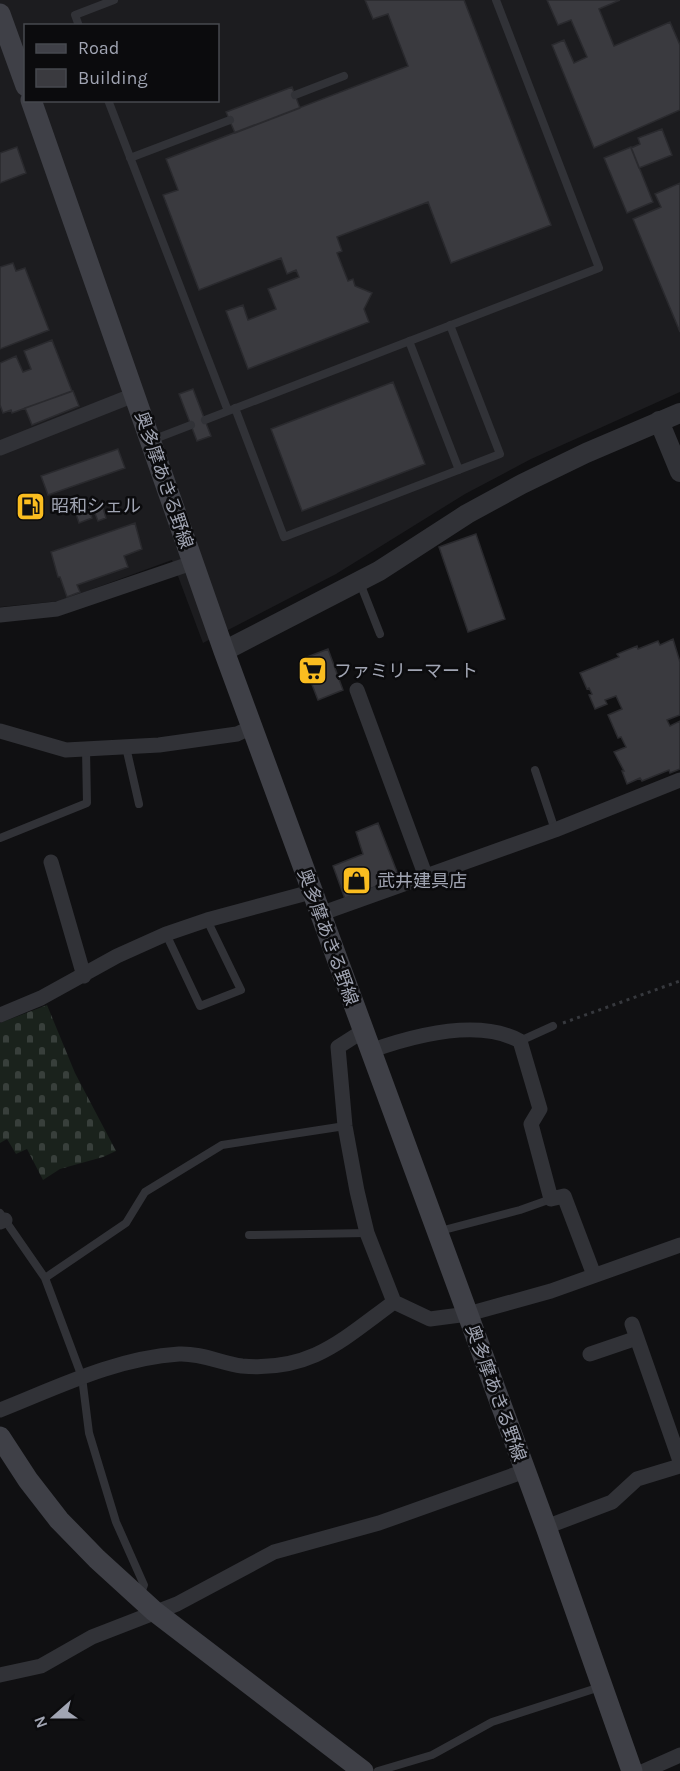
<svg xmlns="http://www.w3.org/2000/svg" width="680" height="1771" font-family="Karla,'Noto Sans JP',sans-serif">
<style>
.built{fill:#1c1c1f;fill-rule:evenodd}
.cemetery{fill:url(#cemetery-stones)}
.building{fill:#3a3a3f;stroke:#2a2a2e;stroke-width:1.5}
.lines{fill:none;stroke-linecap:round;stroke-linejoin:round}
.path{stroke:#37393e;stroke-width:3;stroke-dasharray:3 4.5;stroke-linecap:butt}
.service{stroke:#313237;stroke-width:8}
.minor{stroke:#313237;stroke-width:15}
.tertiary{stroke:#313237;stroke-width:20}
.secondary{stroke:#3f4047;stroke-width:21}
.labels{text-anchor:middle;stroke-width:5;stroke-linejoin:round;paint-order:stroke}
.street-label{font-size:18px;fill:#a1a5b3;stroke:#0b0b0d}
.poi-label{font-size:18px;fill:#a1a5b3;stroke:#0b0b0d;text-anchor:start}
</style>
<defs>
<pattern id="cemetery-stones" width="16" height="16" patternUnits="userSpaceOnUse" patternTransform="scale(1.5)"><rect width="16" height="16" fill="#1a221c"/><path d="M2 7V4a2 2 0 0 1 4 0v3zM10 15v-3a2 2 0 0 1 4 0v3z" fill="#383f3b"/></pattern>
</defs>
<rect width="100%" height="100%" fill="#101012"/>
<path class="built" d="M 0,0 L 680,0 L 680,392 L 531,459 L 465,494 L 336,574 L 203,643 L 172,560 L 60,601 L 0,607 ZM 26,26 L 218,26 L 218,100 L 26,100 Z"/>
<path class="cemetery" d="M 47,1005 L 75,1073 L 116,1151 L 103,1157 L 60,1169 L 43,1180 L 27,1149 L 16,1154 L 7,1139 L 0,1143 L 0,1023 Z"/>
<path class="building" d="M 365,0 L 464,0 L 551,225 L 451,263 L 428,202 L 337,237 L 342,251 L 337,253 L 348,281 L 353,279 L 355,286 L 372,293 L 364,309 L 369,322 L 248,369 L 226,311 L 243,305 L 248,320 L 276,309 L 268,289 L 299,277 L 296,270 L 287,274 L 281,258 L 199,290 L 163,195 L 178,190 L 166,159 L 408,66 L 388,14 L 373,19 Z
M 547,0 L 620,0 L 599,9 L 614,46 L 670,22 L 680,45 L 680,110 L 594,148 L 552,45 L 564,40 L 574,63 L 587,57 L 571,20 L 558,25 Z
M 292,87 L 300,108 L 235,133 L 226,112 Z
M 662,129 L 672,155 L 639,168 L 631,148 L 640,144 L 638,138 Z
M 17,147 L 26,173 L 0,183 L 0,153 Z
M 631,147 L 653,202 L 627,213 L 604,158 Z
M 680,183 L 680,332 L 633,219 L 661,207 L 655,194 Z
M 13,263 L 16,271 L 25,268 L 49,330 L 0,349 L 0,267 Z
M 52,340 L 72,391 L 12,413 L 11,410 L 3,413 L 0,405 L 0,363 L 16,356 L 23,372 L 31,369 L 24,351 Z
M 393,382 L 425,464 L 302,511 L 271,429 Z
M 193,389 L 211,436 L 197,441 L 179,394 Z
M 73,391 L 79,406 L 32,425 L 25,408 Z
M 118,449 L 125,468 L 48,495 L 41,476 Z
M 88,507 L 92,518 L 79,523 L 75,511 Z
M 103,508 L 106,518 L 98,521 L 94,511 Z
M 135,523 L 142,549 L 124,556 L 128,567 L 77,585 L 80,592 L 67,597 L 60,577 L 58,577 L 51,552 Z
M 476,534 L 505,619 L 468,632 L 439,547 Z
M 673,639 L 680,662 L 680,715 L 667,720 L 670,726 L 680,721 L 680,769 L 670,773 L 669,770 L 642,781 L 640,778 L 627,784 L 622,771 L 624,771 L 614,752 L 626,747 L 621,737 L 618,738 L 608,715 L 622,709 L 616,696 L 605,700 L 607,704 L 595,709 L 589,695 L 592,694 L 589,688 L 587,689 L 580,673 L 619,657 L 617,654 L 637,646 L 638,649 L 658,641 L 660,645 Z
M 328,649 L 343,690 L 318,700 L 302,659 Z
M 378,823 L 399,877 L 345,899 L 333,866 L 363,854 L 356,832 Z"/>
<g class="lines">
<path class="path" d="M 563,1023 L 680,981"/>
<path class="service" d="M 79,26 L 75,15 L 114,0
M 295,95 L 344,76
M 108,100 L 228,411
M 130,158 L 230,120
M 409,341 L 459,470
M 235,408 L 284,537 L 500,454 L 450,325
M 205,420 L 599,268 L 496,0
M 152,440 L 191,425
M 360,583 L 380,634
M 126,747 L 139,804
M 535,770 L 555,830
M 0,838 L 87,803 L 86,749
M 166,934 L 200,1006 L 241,990 L 207,920
M 520,1041 L 553,1026
M 0,1213 L 45,1278 L 82,1377 L 89,1433 L 116,1522 L 144,1585 L 140,1596
M 440,1231 L 520,1210 L 551,1199
M 249,1235 L 367,1233
M 45,1278 L 126,1223 L 145,1192 L 222,1145 L 345,1126
M 378,1771 L 432,1755 L 492,1722 L 600,1687"/>
<path class="minor" d="M 0,448 L 134,395
M 0,615 L 57,609 L 192,563
M 357,690 L 426,877
M 0,731 L 66,750 L 159,745 L 237,734 L 252,727
M 51,862 L 84,976
M 320,914 L 555,830 L 680,780
M 0,1015 L 41,998 L 117,956 L 166,934 L 207,920 L 311,892
M 363,1031 L 338,1047 L 345,1126 L 357,1191 L 367,1233 L 394,1302
M 370,1051 C 412,1036 478,1018 520,1041 L 540,1109 L 531,1124 L 551,1199 L 564,1196 L 594,1275
M 0,1222 L 5,1220
M 632,1324 L 680,1461
M 590,1354 L 637,1338
M 0,1410 C 58,1387 116,1358 179,1354 C 201,1353 221,1363 242,1366 C 311,1372 342,1340 394,1302 L 430,1319 L 468,1314 L 551,1291 L 680,1245
M 546,1527 L 612,1502 L 637,1479 L 680,1466
M 0,1675 L 41,1666 L 92,1637 L 177,1604 L 274,1552 L 379,1523 L 525,1471
M 644,1771 L 680,1755"/>
<path class="tertiary" d="M 659,421 L 680,472
M 224,651 L 379,571 L 467,514 L 522,484 L 586,453 L 680,413"/>
<path class="secondary" d="M 0,14 L 26,86
M 31,100 L 224,651 L 546,1527 L 632,1771
M 0,1437 L 28,1480 L 59,1520 L 97,1559 L 154,1611 L 363,1771"/>
</g>
<defs>
<symbol id="fuel-square" viewBox="-11 -11 22 22"><rect x="-9" y="-9" width="18" height="18" rx="4" fill="#fabd20" stroke="#0b0b0d"/><path d="M-5.5-6h7V0h2V4h1.3V-2.5L3-4.5l.8-.8L6-3V5H2.5V1h-1V6h-7ZM-4.2-4.7v3.2H.2V-4.7Z" fill="#111"/></symbol>
<symbol id="supermarket-square" viewBox="-11 -11 22 22"><rect x="-9" y="-9" width="18" height="18" rx="4" fill="#fabd20" stroke="#0b0b0d"/><path d="M-6-5.5h2.5l.6 2H6L4.5 2H-2.5L-4.4-4H-6ZM-1.5 3.2a1.3 1.3 0 1 0 .1 0ZM3 3.2a1.3 1.3 0 1 0 .1 0Z" fill="#111"/></symbol>
<symbol id="shop-square" viewBox="-11 -11 22 22"><rect x="-9" y="-9" width="18" height="18" rx="4" fill="#fabd20" stroke="#0b0b0d"/><path d="M-5-2.5h2.3a2.7 3.5 0 0 1 5.4 0H5L5.5 6h-11ZM-1.5-2.5h3a1.5 2.3 0 0 0-3 0Z" fill="#111"/></symbol>
</defs>
<g fill-rule="evenodd">
<use href="#fuel-square" x="14" y="490" width="33" height="33"/>
<use href="#supermarket-square" x="296" y="654" width="33" height="33"/>
<use href="#shop-square" x="340" y="864" width="33" height="33"/>
</g>
<g class="labels">
<g class="street-label">
<text transform="translate(164 480) rotate(71)" y="6">奥多摩あきる野線</text>
<text transform="translate(328 937) rotate(70)" y="6">奥多摩あきる野線</text>
<text transform="translate(496 1393) rotate(70)" y="6">奥多摩あきる野線</text>
</g>
<g class="poi-label">
<text x="51" y="512">昭和シェル</text>
<text x="334" y="677">ファミリーマート</text>
<text x="377" y="887">武井建具店</text>
</g>
</g>
<rect x="24" y="24" width="195" height="78" fill="#0b0b0d" stroke="#47494f" stroke-width="1.5"/>
<rect x="36" y="44" width="30" height="9" fill="#3f4047" stroke="#47494f" stroke-width="1.5"/>
<text x="78" y="54" font-size="18" fill="#a1a5b3">Road</text>
<rect x="36" y="69" width="30" height="18" fill="#3a3a3f" stroke="#47494f" stroke-width="1.5"/>
<text x="78" y="84" font-size="18" fill="#a1a5b3">Building</text>
<g transform="translate(54 1717) rotate(249)" stroke="#0b0b0d" stroke-width="4.5" paint-order="stroke">
<path d="M0-4.5L10 22L0 15L-10 22Z" fill="#a1a5b3"/>
<text y="-9" font-size="16" font-weight="bold" text-anchor="middle" fill="#a1a5b3">N</text>
</g>
</svg>
